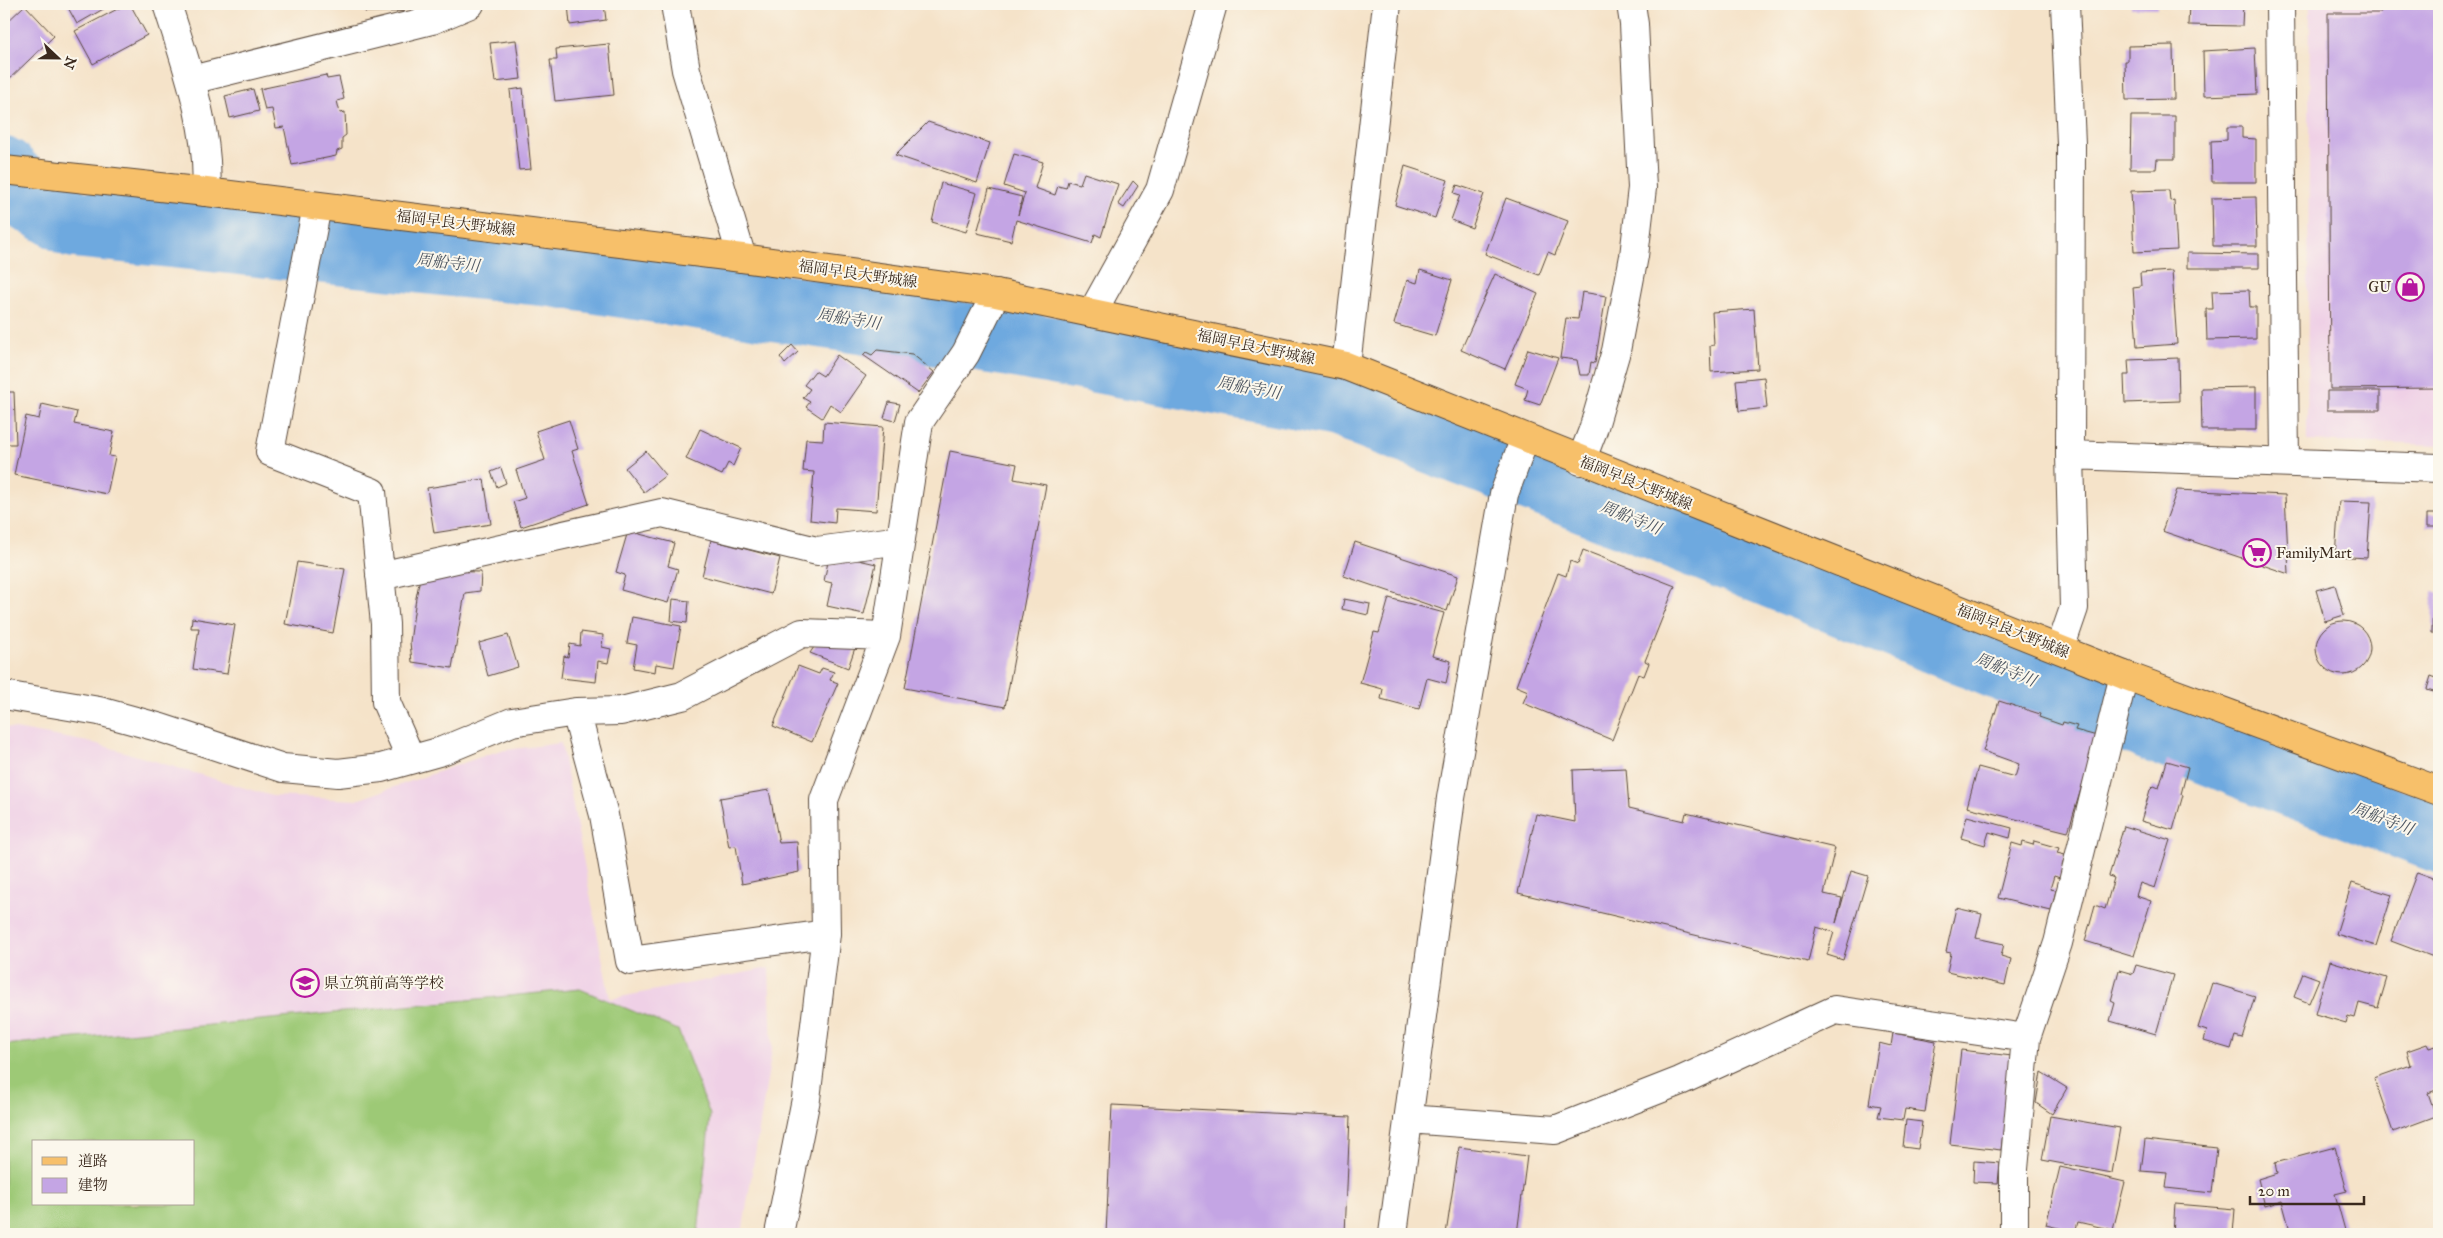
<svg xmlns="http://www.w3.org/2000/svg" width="2443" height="1238" font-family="'IM FELL Great Primer','Noto Serif JP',serif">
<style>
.built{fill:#efd0e6;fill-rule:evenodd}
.grass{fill:#9dc976;stroke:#6c7a4a;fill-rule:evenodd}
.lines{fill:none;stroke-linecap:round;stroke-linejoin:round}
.river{stroke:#6ea9df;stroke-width:68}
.building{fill:#c4a5e4}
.minor-casing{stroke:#574638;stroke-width:30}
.primary-casing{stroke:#574638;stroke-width:30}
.minor{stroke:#fff;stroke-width:28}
.primary{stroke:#f7c06b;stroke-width:28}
.labels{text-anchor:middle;stroke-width:4;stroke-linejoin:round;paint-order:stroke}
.street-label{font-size:15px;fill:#3b2a1e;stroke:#fbf7ec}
.poi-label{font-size:15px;fill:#3b2a1e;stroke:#fbf7ec;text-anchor:start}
.water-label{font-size:16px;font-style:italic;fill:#4d5662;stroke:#fbf7ec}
</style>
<rect width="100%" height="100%" fill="#fbf7ec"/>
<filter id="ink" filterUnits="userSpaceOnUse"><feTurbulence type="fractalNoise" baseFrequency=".02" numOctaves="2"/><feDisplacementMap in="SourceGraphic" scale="10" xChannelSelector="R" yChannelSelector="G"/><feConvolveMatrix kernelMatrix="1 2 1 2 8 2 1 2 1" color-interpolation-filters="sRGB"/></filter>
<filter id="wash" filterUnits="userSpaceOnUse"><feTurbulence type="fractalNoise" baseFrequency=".0096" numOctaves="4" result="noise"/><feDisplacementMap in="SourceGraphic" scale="20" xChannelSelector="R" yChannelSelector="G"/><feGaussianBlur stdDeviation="1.12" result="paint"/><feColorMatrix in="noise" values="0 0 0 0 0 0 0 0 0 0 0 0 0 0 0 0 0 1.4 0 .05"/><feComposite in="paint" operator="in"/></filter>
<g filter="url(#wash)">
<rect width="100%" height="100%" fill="#f5e3c9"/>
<path class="built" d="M 2310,4 L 2439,4 L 2439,445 L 2307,441 Z
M 4,727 L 94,743 L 272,796 L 357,800 L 498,751 L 561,743 L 610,999 L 769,968 L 772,1050 L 742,1234 L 4,1234 ZM 34,1142 L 194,1142 L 194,1204 L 34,1204 Z"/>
<path class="grass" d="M 580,989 L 678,1030 L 710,1115 L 698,1234 L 4,1234 L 4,1045 ZM 34,1142 L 194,1142 L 194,1204 L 34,1204 Z"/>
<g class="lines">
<path class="river" d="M 4,171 L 31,199 L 74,224 L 551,273 L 1010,343 L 1337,403 L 1591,501 L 2249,767 L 2439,839"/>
</g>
<g id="blocks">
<path class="building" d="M 66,4 L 112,4 L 77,24 Z
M 127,4 L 130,4 L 147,35 L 93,64 L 75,31 Z
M 365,4 L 451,4 L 451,11 L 365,12 Z
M 568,4 L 604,4 L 606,20 L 570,25 Z
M 2131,4 L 2158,4 L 2158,8 L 2131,8 Z
M 2189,4 L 2243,4 L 2242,26 L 2188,25 Z
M 2381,4 L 2439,4 L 2439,388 L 2330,389 L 2328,13 L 2381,13 Z
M 25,5 L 54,36 L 4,84 L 4,25 Z
M 516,40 L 521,79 L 495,82 L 490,43 Z
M 609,44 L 614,95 L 555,101 L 550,60 L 557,60 L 556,49 Z
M 2173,45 L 2174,99 L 2126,100 L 2125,61 L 2128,61 L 2128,46 Z
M 2255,48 L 2257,94 L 2204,96 L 2203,51 Z
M 326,75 L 327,79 L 339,77 L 344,99 L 337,101 L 340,113 L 345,112 L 346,135 L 342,138 L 342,149 L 337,151 L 336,156 L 292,165 L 284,127 L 276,128 L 272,109 L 265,110 L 260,89 Z
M 523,88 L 531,169 L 519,170 L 510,90 Z
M 253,89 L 259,111 L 230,118 L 225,96 Z
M 2131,116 L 2175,116 L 2175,159 L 2157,159 L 2156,169 L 2130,169 Z
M 928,122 L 990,143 L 977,183 L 895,155 Z
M 2227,127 L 2242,127 L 2242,138 L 2256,139 L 2256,182 L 2212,182 L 2211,141 L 2227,140 Z
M 1014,154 L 1043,162 L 1035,188 L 1055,195 L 1058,186 L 1066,188 L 1068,181 L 1080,184 L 1084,173 L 1118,184 L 1101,237 L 1095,234 L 1092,243 L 1016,220 L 1011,241 L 977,233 L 989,189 L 1022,197 L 1018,215 L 1025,193 L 1004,186 Z
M 1405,166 L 1448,180 L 1435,218 L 1395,205 Z
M 1133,181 L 1138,186 L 1124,208 L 1118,204 Z
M 941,183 L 977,193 L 966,232 L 932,222 Z
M 1457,185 L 1484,194 L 1472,228 L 1451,220 L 1460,195 L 1454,193 Z
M 2169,190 L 2170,201 L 2174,200 L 2177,250 L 2134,252 L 2131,191 Z
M 2256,197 L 2257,246 L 2213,246 L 2212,198 Z
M 1506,198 L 1568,221 L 1555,255 L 1548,252 L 1539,275 L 1485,254 Z
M 2187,253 L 2259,254 L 2259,268 L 2187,268 Z
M 1420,270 L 1452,280 L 1435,336 L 1394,324 L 1407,280 L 1417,283 Z
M 2172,271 L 2177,344 L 2137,347 L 2133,287 L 2141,286 L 2140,273 Z
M 1495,274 L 1538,294 L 1505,369 L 1461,350 Z
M 2249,290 L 2250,307 L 2256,307 L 2256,339 L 2207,340 L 2206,309 L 2213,309 L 2212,291 Z
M 1582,292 L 1606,296 L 1595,363 L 1591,362 L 1589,375 L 1580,375 L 1577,360 L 1560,358 L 1566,318 L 1578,319 Z
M 1754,309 L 1758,369 L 1711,372 L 1710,346 L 1714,345 L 1712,312 Z
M 792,345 L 798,352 L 785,364 L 780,357 Z
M 1528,349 L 1558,358 L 1540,405 L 1525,400 L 1528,389 L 1515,384 Z
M 877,350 L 912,354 L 934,372 L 918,393 L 863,355 L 866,352 L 872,355 Z
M 837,355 L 866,376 L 841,412 L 830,404 L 822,418 L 806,407 L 810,402 L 803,398 L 810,389 L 804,385 L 815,371 L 823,376 Z
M 2178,358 L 2179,401 L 2125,403 L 2124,375 L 2129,375 L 2128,360 Z
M 1764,377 L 1767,408 L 1739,411 L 1736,380 Z
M 2256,387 L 2256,430 L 2202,430 L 2201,388 Z
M 2327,391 L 2380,391 L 2380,410 L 2327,410 Z
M 4,392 L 14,392 L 16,444 L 4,444 Z
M 889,402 L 900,404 L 895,421 L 884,418 Z
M 42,404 L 77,412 L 74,424 L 114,432 L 109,456 L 115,457 L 107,494 L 14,475 L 26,416 L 39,419 Z
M 569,420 L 578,449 L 572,451 L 589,504 L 521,527 L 513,502 L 525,498 L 516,470 L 545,460 L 536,431 Z
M 824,422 L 883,427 L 876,511 L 836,508 L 835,523 L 810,520 L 814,472 L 803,471 L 806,439 L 823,440 Z
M 700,429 L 741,448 L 733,466 L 728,463 L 722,475 L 686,459 Z
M 646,451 L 666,475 L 644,492 L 625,468 Z
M 950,451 L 1017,464 L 1014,479 L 1046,485 L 1005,707 L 905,688 Z
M 501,468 L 506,483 L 497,487 L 491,472 Z
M 484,479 L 491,524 L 434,533 L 427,488 Z
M 2177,490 L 2285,495 L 2289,574 L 2162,531 Z
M 2339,501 L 2371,502 L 2367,558 L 2335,556 Z
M 2427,514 L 2439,514 L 2439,527 L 2427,527 Z
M 628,531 L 674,543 L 668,566 L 678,569 L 668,603 L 621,590 L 625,575 L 616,572 Z
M 711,540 L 780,558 L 771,594 L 702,576 Z
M 1355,542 L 1458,576 L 1447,611 L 1344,576 Z
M 1583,550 L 1675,586 L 1645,661 L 1649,663 L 1644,676 L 1638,674 L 1612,740 L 1523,703 L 1528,691 L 1516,686 L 1558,573 L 1566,576 L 1570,561 L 1578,564 Z
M 837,555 L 876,564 L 864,614 L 827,606 L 832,583 L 824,581 L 828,562 L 835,563 Z
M 297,562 L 345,569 L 333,633 L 285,624 Z
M 427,571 L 481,572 L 480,591 L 465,593 L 452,668 L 412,662 L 410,642 L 416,598 L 420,578 Z
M 2335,585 L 2344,615 L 2325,621 L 2316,590 Z
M 2433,592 L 2439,593 L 2439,633 L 2432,633 Z
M 1389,598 L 1444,613 L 1432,656 L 1451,661 L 1446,683 L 1427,678 L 1419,709 L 1381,699 L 1383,689 L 1360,683 L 1374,632 L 1379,633 Z
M 673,599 L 689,601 L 687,623 L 671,621 Z
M 1344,599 L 1370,604 L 1368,615 L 1342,609 Z
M 632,617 L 681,626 L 674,667 L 656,664 L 655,672 L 633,668 L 637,645 L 627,643 Z
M 192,618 L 235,625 L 227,674 L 193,669 L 199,628 L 191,628 Z
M2316 648a27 27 0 1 1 54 0a27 27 0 1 1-54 0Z
M 581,632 L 603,635 L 602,647 L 611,649 L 608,663 L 598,661 L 596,682 L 561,678 L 564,656 L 568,657 L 570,644 L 580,646 Z
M 508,635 L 518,667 L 488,676 L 479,643 Z
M 818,641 L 856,645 L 848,668 L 810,653 Z
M 798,666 L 819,674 L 822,668 L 834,672 L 830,680 L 838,683 L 812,742 L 773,726 Z
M 2431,676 L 2439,679 L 2439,697 L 2436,696 L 2437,692 L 2427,689 Z
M 1999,701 L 2040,714 L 2039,717 L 2062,725 L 2063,722 L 2077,726 L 2075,730 L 2097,736 L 2068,832 L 1967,807 L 1978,767 L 2015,777 L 2019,764 L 1983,751 Z
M 2167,761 L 2188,767 L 2181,794 L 2183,795 L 2173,830 L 2141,821 L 2150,790 L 2154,786 L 2159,788 Z
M 1626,768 L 1629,808 L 1684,821 L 1686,813 L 1835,848 L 1824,894 L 1842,898 L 1836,923 L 1851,871 L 1868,876 L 1843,960 L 1827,955 L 1834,932 L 1816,927 L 1808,962 L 1518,893 L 1536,814 L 1575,822 L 1573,770 Z
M 769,790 L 779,843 L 797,842 L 799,872 L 742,884 L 736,846 L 729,847 L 720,798 Z
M 1967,816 L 2012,828 L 2010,838 L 1989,832 L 1985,845 L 1961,838 Z
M 2124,826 L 2170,840 L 2155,888 L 2140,883 L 2136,896 L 2151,901 L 2134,956 L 2085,941 L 2095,905 L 2105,909 L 2114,878 L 2109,876 Z
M 2034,841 L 2059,848 L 2057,853 L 2065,855 L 2060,878 L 2054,876 L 2050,889 L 2056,890 L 2051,911 L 1998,898 L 2012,843 L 2022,846 L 2023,842 L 2033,845 Z
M 2417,872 L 2439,880 L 2439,959 L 2391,941 Z
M 2352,883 L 2392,895 L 2376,946 L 2336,934 Z
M 1956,908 L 1982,914 L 1976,938 L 2004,944 L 2001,956 L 2011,959 L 2005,985 L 1947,972 L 1951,953 L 1946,952 Z
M 2330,961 L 2387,978 L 2378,1008 L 2359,1003 L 2355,1018 L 2348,1016 L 2346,1023 L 2315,1014 Z
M 2136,965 L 2173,975 L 2156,1034 L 2110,1021 L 2115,1003 L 2111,1001 L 2119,970 L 2133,974 Z
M 2303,973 L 2319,979 L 2309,1003 L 2294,997 Z
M 2212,983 L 2255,996 L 2242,1038 L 2235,1036 L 2231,1049 L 2204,1041 L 2207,1031 L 2198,1028 Z
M 1893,1033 L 1936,1041 L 1925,1112 L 1905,1109 L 1903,1120 L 1878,1117 L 1881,1106 L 1869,1104 L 1879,1043 L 1891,1046 Z
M 2427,1044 L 2429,1048 L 2436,1046 L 2439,1055 L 2439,1089 L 2428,1093 L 2436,1116 L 2393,1132 L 2374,1078 L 2411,1065 L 2407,1051 Z
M 1961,1050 L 2012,1056 L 2001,1150 L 1950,1144 Z
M 2041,1072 L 2067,1088 L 2052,1114 L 2036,1103 Z
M 1112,1105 L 1350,1117 L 1345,1234 L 1106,1234 Z
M 2050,1116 L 2120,1128 L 2112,1173 L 2042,1160 Z
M 1906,1120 L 1922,1122 L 1918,1149 L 1903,1147 Z
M 2145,1140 L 2217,1148 L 2212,1193 L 2166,1188 L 2168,1173 L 2141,1171 Z
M 1459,1147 L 1527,1156 L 1517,1234 L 1446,1234 Z
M 2335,1147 L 2347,1191 L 2335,1194 L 2346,1234 L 2291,1234 L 2282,1201 L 2265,1206 L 2258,1179 L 2277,1173 L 2275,1163 Z
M 1974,1161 L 2000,1163 L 1998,1183 L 1973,1182 Z
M 2060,1167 L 2125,1182 L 2113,1230 L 2078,1222 L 2075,1232 L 2046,1225 Z
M 2175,1204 L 2235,1209 L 2233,1234 L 2173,1234 Z"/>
</g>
</g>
<g filter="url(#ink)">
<use href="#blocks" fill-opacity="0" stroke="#574638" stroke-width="1"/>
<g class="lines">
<defs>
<path id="minor" d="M 167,4 C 185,61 211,132 206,192
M 675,4 L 686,70 L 742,258
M 2280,4 L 2285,461
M 191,80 L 432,20 L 470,4
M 317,206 L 270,452 L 372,492 L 385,624 L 386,702 L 411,759
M 1092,313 L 1160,190 L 1213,4
M 1346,366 L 1387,4
M 2070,455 L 2439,468
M 1581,461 L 1593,430 L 1616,351 L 1634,256 L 1642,188 L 1634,24 L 1631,4
M 380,576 L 662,513 L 817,551 L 901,540
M 2060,649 L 2074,608 L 2070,455 L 2071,144 L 2065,4
M 4,695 L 99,711 L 161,728 L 283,768 L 338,773 L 381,768 L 442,751 L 512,722 L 576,712 L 604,815 L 630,961 L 826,934
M 576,712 L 621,711 L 682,696 L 802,633 L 886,636
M 1408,1119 L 1555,1130 L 1680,1081 L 1835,1010 L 2026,1038
M 779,1234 L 806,1099 L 826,934 L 824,800 L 886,636 L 919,422 L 966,353 L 996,293
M 1393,1234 L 1451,798 L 1504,494 L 1525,438
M 2014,1234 L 2014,1169 L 2026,1038 L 2058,943 L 2124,675"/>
<path id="primary" d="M 4,170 L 206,192 L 742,258 L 996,293 L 1346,366 L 2124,675 L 2439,791"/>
</defs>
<use href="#minor" class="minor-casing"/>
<use href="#primary" class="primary-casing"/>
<use href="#minor" class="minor"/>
<use href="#primary" class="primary"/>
</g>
</g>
<defs>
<symbol id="shop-ring" viewBox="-11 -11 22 22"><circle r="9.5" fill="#fbf7ec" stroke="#b5179e" stroke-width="1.5"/><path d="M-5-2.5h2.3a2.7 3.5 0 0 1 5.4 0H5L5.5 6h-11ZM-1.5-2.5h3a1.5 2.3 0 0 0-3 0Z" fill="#b5179e"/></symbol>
<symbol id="supermarket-ring" viewBox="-11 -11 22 22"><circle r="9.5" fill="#fbf7ec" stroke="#b5179e" stroke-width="1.5"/><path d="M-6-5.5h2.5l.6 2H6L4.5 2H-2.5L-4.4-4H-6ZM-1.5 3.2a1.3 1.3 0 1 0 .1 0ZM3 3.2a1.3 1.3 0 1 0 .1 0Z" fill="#b5179e"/></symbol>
<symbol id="school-ring" viewBox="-11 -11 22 22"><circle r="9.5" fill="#fbf7ec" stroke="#b5179e" stroke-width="1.5"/><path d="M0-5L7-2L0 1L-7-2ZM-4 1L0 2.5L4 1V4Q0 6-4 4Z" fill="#b5179e"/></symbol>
</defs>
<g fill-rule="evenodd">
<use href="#shop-ring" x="2394" y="271" width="32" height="32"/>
<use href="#supermarket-ring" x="2241" y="537" width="32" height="32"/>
<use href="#school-ring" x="289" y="967" width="32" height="32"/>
</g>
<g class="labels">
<g class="street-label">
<text transform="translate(456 223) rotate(7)" y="5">福岡早良大野城線</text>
<text transform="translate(858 274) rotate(8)" y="5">福岡早良大野城線</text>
<text transform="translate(1256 347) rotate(12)" y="5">福岡早良大野城線</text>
<text transform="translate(1636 483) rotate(22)" y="5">福岡早良大野城線</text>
<text transform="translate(2013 631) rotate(22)" y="5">福岡早良大野城線</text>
</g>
<g class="poi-label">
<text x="2391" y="292" text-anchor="end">GU</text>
<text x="2276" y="558">FamilyMart</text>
<text x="324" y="988">県立筑前高等学校</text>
</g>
<g class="water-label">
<text transform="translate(448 262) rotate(6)" y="6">周船寺川</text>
<text transform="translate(849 318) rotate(9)" y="6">周船寺川</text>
<text transform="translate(1249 387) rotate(10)" y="6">周船寺川</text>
<text transform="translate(1631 517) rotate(22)" y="6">周船寺川</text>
<text transform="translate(2006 669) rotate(22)" y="6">周船寺川</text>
<text transform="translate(2383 818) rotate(21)" y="6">周船寺川</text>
</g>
</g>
<rect width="2443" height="1238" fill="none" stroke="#fbf7ec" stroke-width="20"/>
<rect x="32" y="1140" width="162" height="65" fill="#fbf7ec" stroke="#aea59a"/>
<rect x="42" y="1157" width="25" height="8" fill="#f7c06b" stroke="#aea59a"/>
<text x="78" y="1166" font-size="15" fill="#3b2a1e">道路</text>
<rect x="42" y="1178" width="25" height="15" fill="#c4a5e4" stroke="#aea59a"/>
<text x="78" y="1190" font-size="15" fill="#3b2a1e">建物</text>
<g transform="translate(58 58) rotate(112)" stroke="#fbf7ec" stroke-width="4" paint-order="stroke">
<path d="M0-4L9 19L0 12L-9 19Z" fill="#3b2a1e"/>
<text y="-8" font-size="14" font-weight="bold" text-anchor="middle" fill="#3b2a1e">N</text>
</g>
<path d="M2250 1196v8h114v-8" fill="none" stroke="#3b2a1e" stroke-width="2.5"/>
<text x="2258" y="1196" font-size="15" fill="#3b2a1e" stroke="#fbf7ec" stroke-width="4" paint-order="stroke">20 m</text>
</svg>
